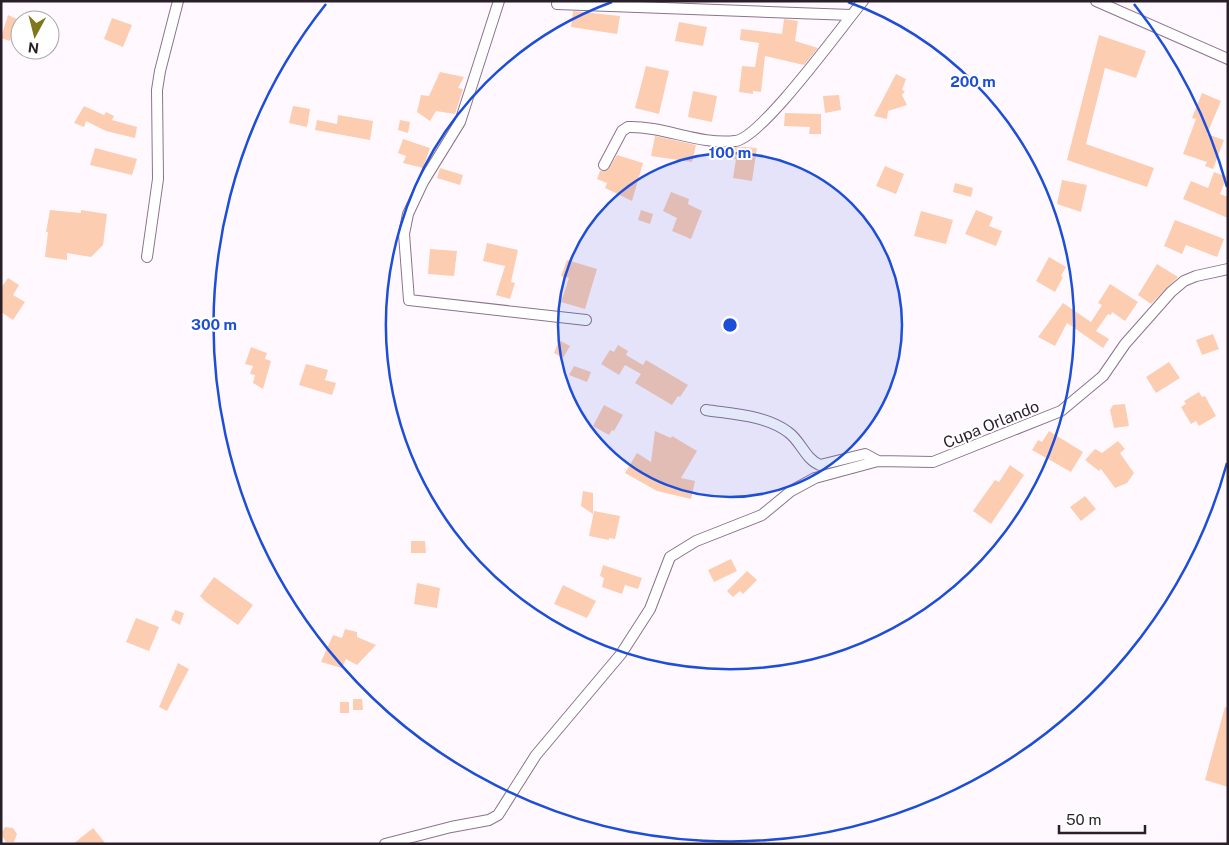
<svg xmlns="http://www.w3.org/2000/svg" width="1229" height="845" font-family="'Public Sans',sans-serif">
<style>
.building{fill:#fccdb1}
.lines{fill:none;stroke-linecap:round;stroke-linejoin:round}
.street-casing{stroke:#8c738d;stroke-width:12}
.street{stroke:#fff;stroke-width:10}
.ring{fill:none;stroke:#1d4ed8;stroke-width:2.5}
.labels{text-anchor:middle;stroke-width:4;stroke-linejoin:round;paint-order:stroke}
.street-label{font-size:16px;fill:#291f29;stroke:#fff}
.centre{fill:#1d4ed8;stroke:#fff;stroke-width:2.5}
.ring-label{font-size:15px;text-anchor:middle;font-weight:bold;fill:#1d4ed8;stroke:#fff;stroke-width:4;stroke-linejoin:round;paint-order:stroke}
</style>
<rect width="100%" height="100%" fill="#fff9ff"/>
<path class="building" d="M 573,11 L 620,16 L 617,34 L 571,27 Z
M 8,15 L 17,19 L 10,41 L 1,38 Z
M 112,18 L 132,25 L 123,47 L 104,39 Z
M 784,19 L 798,21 L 795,41 L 818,48 L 804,65 L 765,56 L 761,92 L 753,91 L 753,94 L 739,92 L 742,66 L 755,67 L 759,43 L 740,40 L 741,29 L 782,34 Z
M 679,22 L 707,27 L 703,46 L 675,41 Z
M 1099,35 L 1146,51 L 1136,78 L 1105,68 L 1086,144 L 1154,168 L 1147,187 L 1067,160 Z
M 646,66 L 669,71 L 659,114 L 635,108 Z
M 440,72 L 464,77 L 458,88 L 463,89 L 455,114 L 436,111 L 430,121 L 417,112 L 421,95 L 429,96 Z
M 896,74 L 906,79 L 902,90 L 905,91 L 902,95 L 907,105 L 888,111 L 887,119 L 874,116 Z
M 693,91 L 717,96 L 712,122 L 688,117 Z
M 1202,93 L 1221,101 L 1207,134 L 1224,140 L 1213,169 L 1205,166 L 1207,162 L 1183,154 L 1196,119 L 1192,118 Z
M 839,95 L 841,110 L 825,113 L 823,96 Z
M 84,106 L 104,115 L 106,112 L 114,116 L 112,120 L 137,127 L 135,138 L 106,131 L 86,121 L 84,127 L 74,123 Z
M 293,106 L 310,109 L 307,127 L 289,123 Z
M 785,113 L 821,114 L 821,134 L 809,134 L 810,127 L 784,126 Z
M 338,115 L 373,121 L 370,140 L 315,130 L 317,120 L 337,124 Z
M 400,120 L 410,122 L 408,133 L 398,130 Z
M 655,136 L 696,145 L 692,162 L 651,156 Z
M 403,139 L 430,148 L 423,168 L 403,163 L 406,156 L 398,153 Z
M 745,147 L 757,148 L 752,181 L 733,178 L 736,159 L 715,157 L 715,148 Z
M 95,148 L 137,159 L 132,175 L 90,165 Z
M 617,155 L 643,163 L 632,201 L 605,188 L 607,183 L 597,179 L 600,171 L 608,170 Z
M 885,166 L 904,174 L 896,194 L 876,186 Z
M 440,168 L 463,175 L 460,185 L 437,178 Z
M 1214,172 L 1227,177 L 1220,194 L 1228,197 L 1228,218 L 1183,199 L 1191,181 L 1208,188 Z
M 1062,180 L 1087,185 L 1081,212 L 1057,204 Z
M 955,183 L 973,188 L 971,197 L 953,192 Z
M 671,192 L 689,199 L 688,204 L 702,211 L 691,239 L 672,231 L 677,218 L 663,211 Z
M 50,210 L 81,213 L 81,210 L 107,214 L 103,245 L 91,257 L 67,253 L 67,260 L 45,257 L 48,232 L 46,232 Z
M 641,210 L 653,214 L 650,224 L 638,220 Z
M 976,210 L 993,217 L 989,226 L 1002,231 L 996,246 L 965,234 Z
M 921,211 L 953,220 L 946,244 L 914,236 Z
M 1175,220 L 1224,239 L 1217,257 L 1186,245 L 1182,254 L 1164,246 Z
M 487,243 L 518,250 L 511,282 L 515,283 L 510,299 L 496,295 L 505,266 L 483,261 Z
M 430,249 L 457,251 L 454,276 L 428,274 Z
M 1049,257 L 1066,267 L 1061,276 L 1063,277 L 1055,292 L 1036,281 Z
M 567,260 L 597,269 L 585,309 L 561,302 L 569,278 L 561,276 Z
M 1157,264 L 1178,277 L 1151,304 L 1138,295 Z
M 8,278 L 19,285 L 13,295 L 25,302 L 13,320 L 1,312 L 1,288 Z
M 1110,284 L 1138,302 L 1125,321 L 1112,312 L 1111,315 L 1108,314 L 1096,331 L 1109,339 L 1103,348 L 1067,323 L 1055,346 L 1038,337 L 1063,303 L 1091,322 L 1102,305 L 1098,303 Z
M 1213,334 L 1219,349 L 1202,355 L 1196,340 Z
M 559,340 L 570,346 L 563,358 L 554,353 Z
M 618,345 L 628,351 L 626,355 L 643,365 L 646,360 L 688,385 L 680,397 L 678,396 L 672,405 L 635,383 L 641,374 L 625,365 L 619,375 L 601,364 L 610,350 L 614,352 Z
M 251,347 L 267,353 L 265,359 L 271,361 L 263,389 L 253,383 L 255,375 L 250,374 L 253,366 L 245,364 Z
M 1169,362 L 1180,378 L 1156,393 L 1146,377 Z
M 306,364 L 328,370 L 325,380 L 336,383 L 332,395 L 299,385 Z
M 574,366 L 591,372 L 587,382 L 569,375 Z
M 1199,392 L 1202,397 L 1205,396 L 1216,416 L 1199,426 L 1196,421 L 1191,424 L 1181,407 L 1186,404 L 1184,401 Z
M 1125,404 L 1129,426 L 1114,428 L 1110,410 L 1113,405 Z
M 604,405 L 623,415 L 614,431 L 612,430 L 609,435 L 593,426 Z
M 655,431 L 671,438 L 672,436 L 697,451 L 681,478 L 695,481 L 691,499 L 657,491 L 625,473 L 637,453 L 651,462 Z
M 1049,431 L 1083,452 L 1071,472 L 1032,450 L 1038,440 L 1042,442 Z
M 1118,441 L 1125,449 L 1120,453 L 1134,473 L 1127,483 L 1115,488 L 1101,469 L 1099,471 L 1085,460 L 1095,449 L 1102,453 Z
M 1010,465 L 1024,475 L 991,524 L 973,511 L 995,480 L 999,482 Z
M 583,491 L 593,493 L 593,514 L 581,506 Z
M 1085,496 L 1096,509 L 1081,521 L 1070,507 Z
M 594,511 L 620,516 L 615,539 L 609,538 L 609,540 L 589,536 Z
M 411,541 L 425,541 L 426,553 L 411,553 Z
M 731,559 L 737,571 L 714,582 L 708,570 Z
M 603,565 L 642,578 L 638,589 L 625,585 L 622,594 L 602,587 L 604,578 L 600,576 Z
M 747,571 L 757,580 L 743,594 L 740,591 L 733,597 L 727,591 Z
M 214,577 L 253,605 L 238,625 L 206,602 L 200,596 Z
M 417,583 L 440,588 L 437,608 L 414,604 Z
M 563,585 L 596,601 L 587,618 L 554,604 Z
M 175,610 L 184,613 L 180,625 L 171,620 Z
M 136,618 L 159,627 L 149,651 L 126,642 Z
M 345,629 L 357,632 L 357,637 L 376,645 L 357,665 L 346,659 L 342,668 L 321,662 L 333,635 L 342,638 Z
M 178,663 L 189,669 L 167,711 L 159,707 Z
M 353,699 L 362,699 L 363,710 L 353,710 Z
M 340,702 L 349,702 L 349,713 L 340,713 Z
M 1225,707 L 1228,708 L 1228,787 L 1205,780 Z
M 5,827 L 13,828 L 17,834 L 14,842 L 6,842 L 1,834 Z
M 93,828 L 106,844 L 73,844 Z"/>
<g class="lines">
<defs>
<path id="street" d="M 499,1 L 460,122 L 423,182 L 408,214 L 404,234 L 409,300 L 586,320
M 1096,1 L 1228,59
M 557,4 L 851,15
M 604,165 L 622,131 L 628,127 C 664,126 699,145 735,141 C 761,139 842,26 863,1
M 147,257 L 158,179 L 157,90 L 160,71 L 178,1
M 706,410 C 732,414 765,415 788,432 C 801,441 805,459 820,465 L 865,454 L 878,461
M 385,844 L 451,827 L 489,820 L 498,815 L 536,755 L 621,654 L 650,609 L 670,557 L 696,541 L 762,515 L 791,491 L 815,478 L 878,461 L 933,462 L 1061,411 L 1103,376 L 1125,344 L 1171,292 L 1184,281 L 1196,276 L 1228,269"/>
</defs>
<use href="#street" class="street-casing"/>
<use href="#street" class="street"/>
</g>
<circle cx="730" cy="325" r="172" fill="#1d4ed8" fill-opacity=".12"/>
<g class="ring">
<circle cx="730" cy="325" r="172"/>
<path d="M848 2A344 344 0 1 1 612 2"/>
<path d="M1227 463A516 516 0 1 1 326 4M1134 4A516 516 0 0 1 1227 187"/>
</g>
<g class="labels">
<g class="street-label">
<text transform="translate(991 424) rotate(-22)" y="6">Cupa Orlando</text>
</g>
</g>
<circle cx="730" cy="325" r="8" class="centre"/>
<g class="ring-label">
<text x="973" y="87">200 m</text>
<text x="730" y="158">100 m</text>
<text x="214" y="330">300 m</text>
</g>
<rect width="1229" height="845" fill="none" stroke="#291f29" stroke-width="5"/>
<g transform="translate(35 35) rotate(187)"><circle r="24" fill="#ffffff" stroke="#a9a5a9"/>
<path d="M0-4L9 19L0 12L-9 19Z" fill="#7f771b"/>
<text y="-8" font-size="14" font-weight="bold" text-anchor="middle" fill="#291f29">N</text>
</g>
<path d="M1059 825v8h86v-8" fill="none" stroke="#291f29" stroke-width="2.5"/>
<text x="1066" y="825" font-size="15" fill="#291f29" stroke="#ffffff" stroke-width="4" paint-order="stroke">50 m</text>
</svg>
